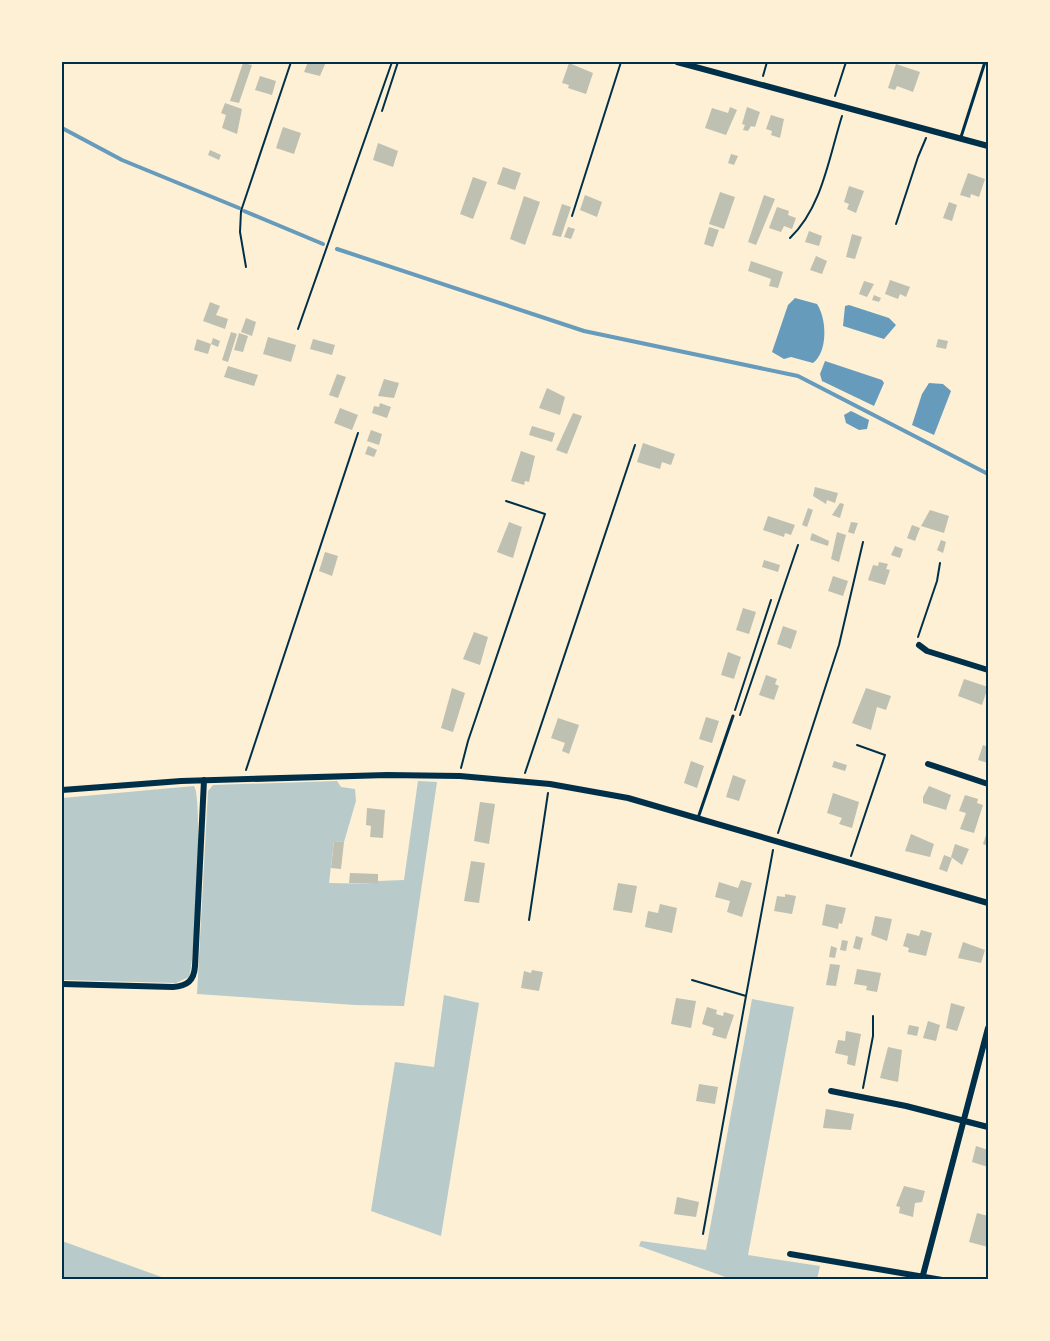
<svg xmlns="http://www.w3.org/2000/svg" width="1050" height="1341" font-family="'Exo 2',sans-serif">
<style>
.green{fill:#b9caca}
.water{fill:#669bbc}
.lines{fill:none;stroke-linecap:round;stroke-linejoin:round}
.stream{stroke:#669bbc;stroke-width:4}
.building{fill:#bec0b2}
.path{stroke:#003049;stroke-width:2}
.service{stroke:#003049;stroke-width:3}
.minor{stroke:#003049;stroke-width:6}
.neatline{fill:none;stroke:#003049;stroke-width:2}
</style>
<rect width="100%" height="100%" fill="#fdf0d5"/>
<path class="green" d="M 337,781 L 341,787 L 355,789 L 356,801 L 344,842 L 334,841 L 329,883 L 378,884 L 378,881 L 404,880 L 418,781 L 437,782 L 404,1006 L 355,1005 L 197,994 L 208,791 L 213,785 Z
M 194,786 C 203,797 196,958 189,977 L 176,983 L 62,980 L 62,798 Z
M 444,995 L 479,1003 L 441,1236 L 371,1211 L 395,1062 L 434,1067 Z
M 752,999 L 794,1007 L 748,1255 L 820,1266 L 817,1279 L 731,1279 L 639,1246 L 641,1241 L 706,1250 Z
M 62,1241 L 167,1279 L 62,1279 Z"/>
<path class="water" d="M 795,298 L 817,304 C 827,319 828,352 813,363 L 791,357 L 784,359 L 772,352 L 788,305 Z
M 849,305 L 889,318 L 896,325 L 884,339 L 843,326 L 845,306 Z
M 825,361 L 882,380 L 884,383 L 874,406 L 822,381 L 820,374 Z
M 929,383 L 943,384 L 951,391 L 934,435 L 912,425 L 922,394 Z
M 851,411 L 869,420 L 867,429 L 859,430 L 846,423 L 844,415 Z"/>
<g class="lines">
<path class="stream" d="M 62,128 L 122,160 L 239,208
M 244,211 L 323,244
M 337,249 L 584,331 L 798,376 L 988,474"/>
</g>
<path class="building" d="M 308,62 L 326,62 L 320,76 L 304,72 Z
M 243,63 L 252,65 L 239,103 L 230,101 Z
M 569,63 L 593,73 L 586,94 L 568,88 L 569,85 L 562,83 Z
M 896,64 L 920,72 L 913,92 L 897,86 L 895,90 L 888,88 Z
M 260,76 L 276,81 L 272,95 L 255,90 Z
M 225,103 L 242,109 L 237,134 L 222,128 L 226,115 L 221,113 Z
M 730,107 L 737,110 L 726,135 L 705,128 L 712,108 L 728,113 Z
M 747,107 L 760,112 L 755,127 L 751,126 L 748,131 L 743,130 L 745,125 L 742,124 Z
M 771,115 L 784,119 L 780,138 L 771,135 L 772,131 L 766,129 Z
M 283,127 L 301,133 L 294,154 L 276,148 Z
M 378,143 L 398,151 L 393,167 L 373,160 Z
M 210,150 L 221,155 L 219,160 L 208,155 Z
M 731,154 L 738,156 L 734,165 L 728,163 Z
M 503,167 L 521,173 L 515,190 L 497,184 Z
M 968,173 L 985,179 L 979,197 L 971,194 L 970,198 L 960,195 Z
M 473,177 L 487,182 L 473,219 L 460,214 Z
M 849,186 L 864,191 L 856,213 L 847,209 L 849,204 L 844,202 Z
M 720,192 L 735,197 L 724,229 L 709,224 Z
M 585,195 L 602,202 L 597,217 L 580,210 Z
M 764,195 L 775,199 L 756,245 L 748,242 Z
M 524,196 L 540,202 L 525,245 L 510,239 Z
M 949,202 L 957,205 L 952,221 L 943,218 Z
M 562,204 L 571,207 L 561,237 L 552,235 Z
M 777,207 L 789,211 L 788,215 L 796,218 L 792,229 L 784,226 L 781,232 L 769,228 Z
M 568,227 L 575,229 L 571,239 L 564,237 Z
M 709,227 L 719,230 L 713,247 L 704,244 Z
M 809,231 L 822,236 L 819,246 L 805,242 Z
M 852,234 L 862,237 L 855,259 L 846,257 Z
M 816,256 L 827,261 L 822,274 L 810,270 Z
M 751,261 L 783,272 L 778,288 L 769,286 L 771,279 L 748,271 Z
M 890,280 L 910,287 L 906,297 L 900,294 L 898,299 L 885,294 Z
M 864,281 L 874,284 L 867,297 L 859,294 Z
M 874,295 L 881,298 L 879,302 L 872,300 Z
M 210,302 L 220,306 L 216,315 L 228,319 L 225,329 L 203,321 Z
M 246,318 L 256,322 L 252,336 L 241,332 Z
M 231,332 L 237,334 L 228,362 L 222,360 Z
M 239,333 L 248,336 L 243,352 L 234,350 Z
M 268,337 L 296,345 L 291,362 L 263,354 Z
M 213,338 L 220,341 L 218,347 L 211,344 Z
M 197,339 L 211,344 L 208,354 L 194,350 Z
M 313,339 L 335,345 L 332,355 L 310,349 Z
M 938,339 L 948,341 L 946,349 L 936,347 Z
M 228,366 L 258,375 L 254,386 L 224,377 Z
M 337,374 L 346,377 L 338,398 L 329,395 Z
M 384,379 L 399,383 L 394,398 L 378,396 Z
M 547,388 L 565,397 L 560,415 L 539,408 Z
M 380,403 L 391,407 L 387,418 L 372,413 L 374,406 L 379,407 Z
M 340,408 L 358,415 L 352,430 L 334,423 Z
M 573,413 L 582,416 L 567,454 L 556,450 Z
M 532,426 L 555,433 L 552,442 L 529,435 Z
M 371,430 L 382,434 L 379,445 L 367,441 Z
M 643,443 L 675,454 L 671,465 L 662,462 L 660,469 L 637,462 Z
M 368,446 L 377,450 L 374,457 L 365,454 Z
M 521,451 L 535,456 L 529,482 L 525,481 L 524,485 L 511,481 Z
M 815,487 L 838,493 L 835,503 L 827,500 L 826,504 L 813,496 Z
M 840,503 L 844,504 L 840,518 L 832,515 Z
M 808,508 L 813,510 L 807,527 L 802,525 Z
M 930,510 L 949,516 L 944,533 L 921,526 Z
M 768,516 L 795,525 L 791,535 L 785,533 L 784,537 L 763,530 Z
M 509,522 L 522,527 L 513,558 L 497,552 Z
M 851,522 L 858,523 L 854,534 L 848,532 Z
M 912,525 L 920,528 L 915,541 L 907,538 Z
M 837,532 L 846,535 L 839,562 L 831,559 Z
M 812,533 L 829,541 L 828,546 L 810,540 Z
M 941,540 L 946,542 L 943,553 L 937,550 Z
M 895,546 L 903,549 L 900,558 L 891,555 Z
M 325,552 L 338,556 L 332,576 L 319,571 Z
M 764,560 L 780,565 L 778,572 L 762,567 Z
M 879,562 L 888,564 L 886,569 L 890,570 L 885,585 L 868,580 L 873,565 L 878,566 Z
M 833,576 L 848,581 L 843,596 L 828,591 Z
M 743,608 L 756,612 L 749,634 L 736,630 Z
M 783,626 L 797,631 L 791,649 L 777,644 Z
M 474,632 L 488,637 L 480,665 L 463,659 Z
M 728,652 L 741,657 L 734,679 L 721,675 Z
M 766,675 L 777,679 L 775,684 L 779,686 L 774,700 L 759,695 Z
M 964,679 L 988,687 L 982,705 L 958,696 Z
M 452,688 L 465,693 L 453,732 L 441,728 Z
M 866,688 L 891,696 L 886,710 L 877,707 L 871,730 L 852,723 Z
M 706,717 L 719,721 L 712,743 L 699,739 Z
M 558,718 L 579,725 L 569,754 L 562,751 L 565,743 L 551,738 Z
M 983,745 L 988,747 L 988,763 L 978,760 Z
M 691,761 L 704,766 L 697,788 L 684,783 Z
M 834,761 L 847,765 L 845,771 L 832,767 Z
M 733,775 L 746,780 L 739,801 L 726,797 Z
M 929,786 L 951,795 L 946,810 L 923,803 L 923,797 Z
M 833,793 L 859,802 L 852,828 L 839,824 L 842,818 L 827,813 Z
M 965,795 L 978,799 L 977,803 L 983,805 L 974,833 L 960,829 L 966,813 L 959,811 Z
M 480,802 L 495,804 L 489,844 L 474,841 Z
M 367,808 L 385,810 L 383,838 L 370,837 L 371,826 L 366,825 Z
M 988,829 L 988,846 L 983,844 Z
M 911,834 L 934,844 L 930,857 L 905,851 Z
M 334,841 L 344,842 L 341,869 L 331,868 Z
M 955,844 L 969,849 L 962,865 L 951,857 Z
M 944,855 L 952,858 L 947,872 L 939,869 Z
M 471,861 L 485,863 L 479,903 L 464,901 Z
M 350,873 L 378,874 L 378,884 L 349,883 Z
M 741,880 L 752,883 L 742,917 L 727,912 L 730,901 L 715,897 L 719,882 L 738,888 Z
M 618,883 L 637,886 L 632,913 L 613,910 Z
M 785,894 L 796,896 L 792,914 L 774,911 L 777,896 L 785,897 Z
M 660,904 L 677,908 L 672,933 L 645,927 L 648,911 L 658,913 Z
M 826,904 L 846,908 L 842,924 L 839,923 L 838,929 L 822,925 Z
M 875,916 L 892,919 L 887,941 L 871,935 Z
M 921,930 L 932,933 L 926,956 L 908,952 L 909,948 L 903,946 L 907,933 L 919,936 Z
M 856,936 L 863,938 L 860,950 L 853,948 Z
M 842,940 L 848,941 L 846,951 L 840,950 Z
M 963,942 L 985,950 L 981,963 L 958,958 Z
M 831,946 L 837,948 L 835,958 L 829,957 Z
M 830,964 L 840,965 L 836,986 L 826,985 Z
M 857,969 L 881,973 L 877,992 L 866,990 L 867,986 L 854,984 Z
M 532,970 L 543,972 L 539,991 L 521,988 L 524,971 L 531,973 Z
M 676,998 L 696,1001 L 691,1028 L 671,1024 Z
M 951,1003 L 965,1007 L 957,1031 L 946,1028 Z
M 707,1007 L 717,1010 L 716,1014 L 723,1016 L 724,1012 L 734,1015 L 726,1039 L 712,1035 L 714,1028 L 702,1024 Z
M 928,1021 L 940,1025 L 936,1041 L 923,1038 Z
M 909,1025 L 919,1027 L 917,1036 L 907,1034 Z
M 846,1031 L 861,1034 L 855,1066 L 847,1064 L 848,1056 L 835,1053 L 838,1040 L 845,1041 Z
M 888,1047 L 902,1050 L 898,1082 L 880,1078 Z
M 699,1084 L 718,1087 L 715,1104 L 696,1101 Z
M 826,1109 L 854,1114 L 851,1130 L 823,1128 Z
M 976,1146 L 988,1150 L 988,1167 L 972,1162 Z
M 904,1186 L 925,1191 L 922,1202 L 915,1203 L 913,1217 L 899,1213 L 900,1207 L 896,1206 Z
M 677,1197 L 699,1202 L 696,1217 L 674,1214 Z
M 977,1213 L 988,1216 L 988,1247 L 969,1242 Z"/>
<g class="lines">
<path class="path" d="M 763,76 L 767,62
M 835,96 L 846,62
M 382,111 L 398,62
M 572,216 L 621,62
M 896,224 L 918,157 L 926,138
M 790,238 C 822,208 829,157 842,116
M 246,267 L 240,232 L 241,211 L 291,62
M 298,329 L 392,62
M 918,637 L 937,581 L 940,563
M 735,710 L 771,600
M 740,715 L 798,545
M 461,768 L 468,741 L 545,514 L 506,501
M 246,770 L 358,433
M 525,773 L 635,445
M 778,833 L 839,645 L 863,542
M 851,856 L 885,755 L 857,745
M 529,920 L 548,793
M 692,980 L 746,996 L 773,850
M 863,1088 L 873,1036 L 873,1016
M 703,1234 L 746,996"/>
<path class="service" d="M 961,137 L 985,62
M 698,818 L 733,716"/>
<path class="minor" d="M 677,62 L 988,146
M 919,645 L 927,651 L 988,670
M 928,764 L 988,784
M 62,790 L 181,781 L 387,775 L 460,776 L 550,784 L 628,798 L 988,903
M 62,984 L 173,987 C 187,986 194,981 195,966 L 204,780
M 831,1091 L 906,1106 L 988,1127
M 790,1254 L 942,1280
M 923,1275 L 988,1028"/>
</g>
<rect width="1050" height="1341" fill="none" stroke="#fdf0d5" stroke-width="126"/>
<rect x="63" y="63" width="924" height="1215" class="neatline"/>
</svg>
